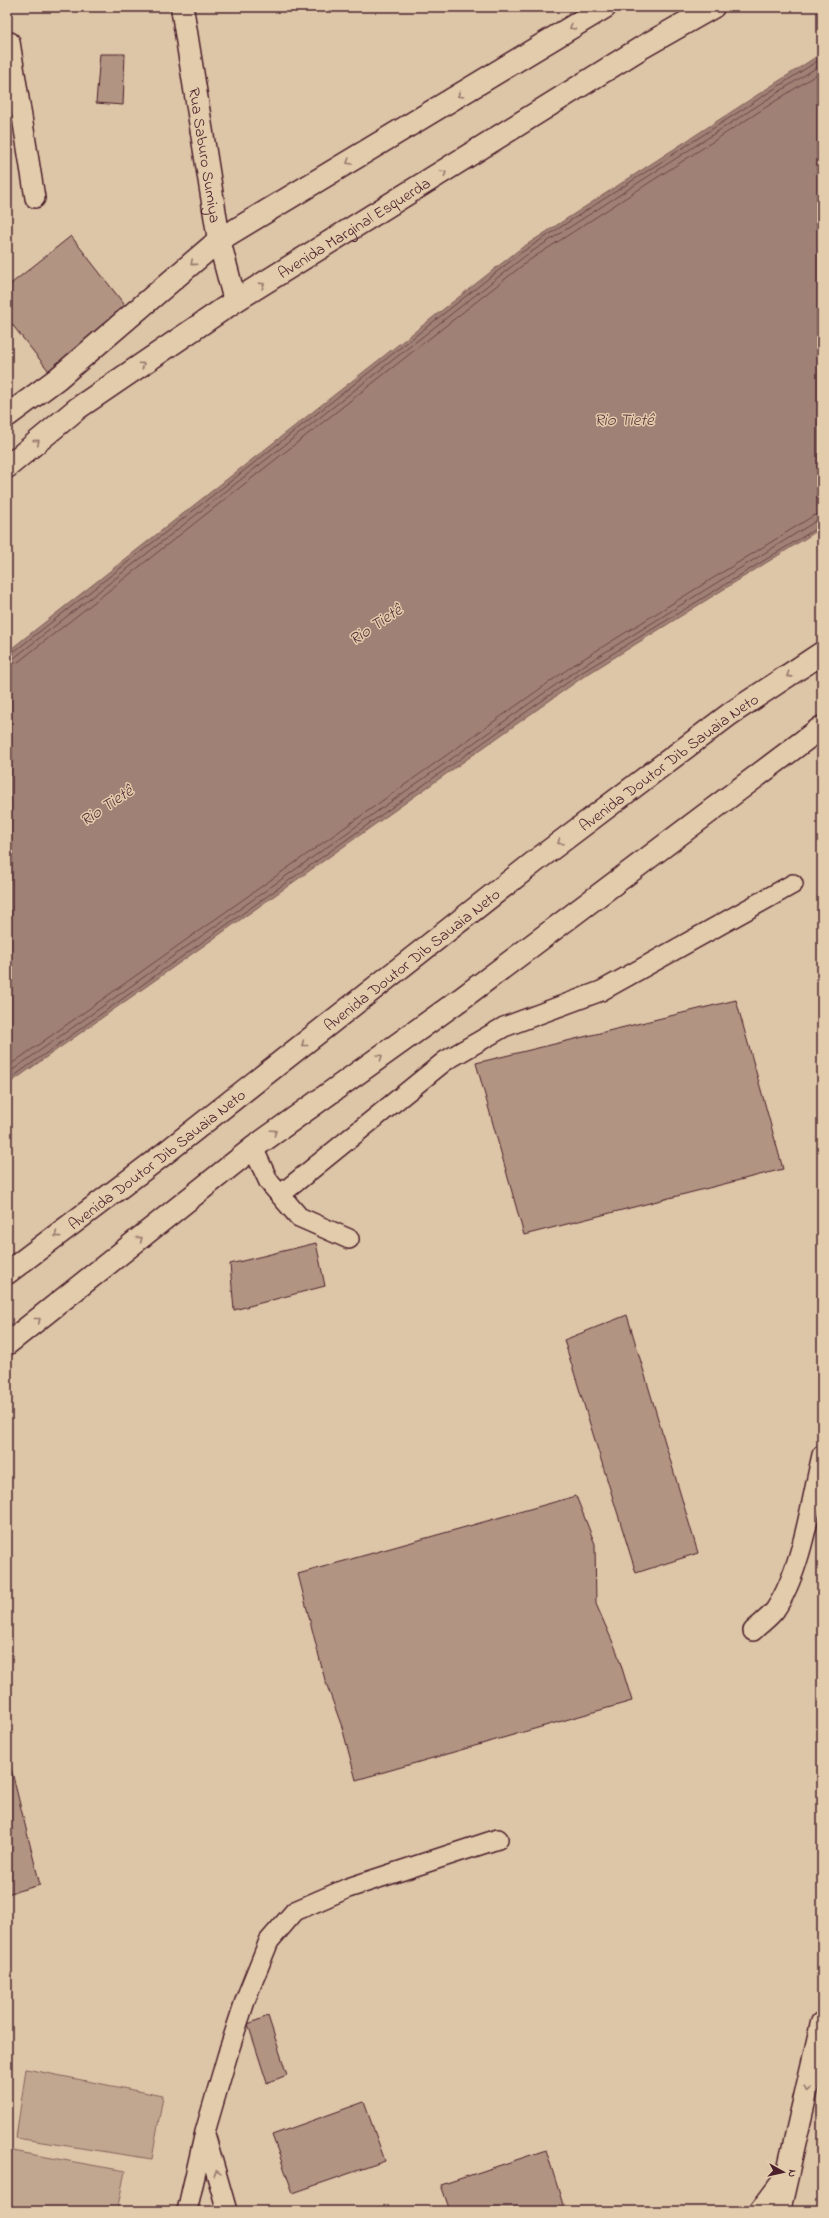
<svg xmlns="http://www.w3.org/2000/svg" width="829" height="2218" font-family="'Indie Flower',sans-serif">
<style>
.green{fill:#c2a790;stroke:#86635e}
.water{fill:#a08174;stroke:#7e5a57}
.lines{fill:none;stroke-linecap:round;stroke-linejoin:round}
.shore{stroke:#6c4648;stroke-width:1}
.building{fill:#b19482;stroke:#4a1f2b}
.lane-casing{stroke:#4a1f2b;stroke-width:22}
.street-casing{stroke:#4a1f2b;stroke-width:25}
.secondary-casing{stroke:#4a1f2b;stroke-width:25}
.highway-casing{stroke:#4a1f2b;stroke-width:25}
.lane{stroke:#e3ccac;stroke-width:19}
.street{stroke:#e3ccac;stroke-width:22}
.secondary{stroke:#e3ccac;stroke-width:22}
.highway{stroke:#e3ccac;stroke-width:22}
.oneway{stroke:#96766c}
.labels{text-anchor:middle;stroke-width:3;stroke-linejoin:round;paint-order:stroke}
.street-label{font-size:16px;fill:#4a1f2b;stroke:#e3ccac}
.water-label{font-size:17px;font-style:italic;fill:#5b333a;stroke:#e3ccac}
</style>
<rect width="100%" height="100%" fill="#ddc5a7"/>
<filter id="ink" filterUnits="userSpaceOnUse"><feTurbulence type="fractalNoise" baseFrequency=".025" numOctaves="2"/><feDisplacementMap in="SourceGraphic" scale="8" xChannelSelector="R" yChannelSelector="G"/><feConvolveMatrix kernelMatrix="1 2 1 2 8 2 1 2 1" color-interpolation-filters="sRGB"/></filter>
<g filter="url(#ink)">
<path class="green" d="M 26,2069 L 163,2096 L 152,2159 L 16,2138 Z
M 7,2150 L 125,2171 L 117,2211 L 7,2211 Z"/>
<path class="water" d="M 822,53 L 822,528 L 583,677 L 7,1085 L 7,652 L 520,249 Z"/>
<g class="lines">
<path class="shore" d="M 7,655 L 11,654 L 522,252 L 822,58
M 7,660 L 14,658 L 525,256 L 822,64
M 7,666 L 18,662 L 528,261 L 822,71
M 7,1067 L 575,664 L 813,516 L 822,513
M 7,1074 L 578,669 L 816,521 L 822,519
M 7,1081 L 581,673 L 822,525"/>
</g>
<path class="building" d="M 100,54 L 125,54 L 123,105 L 96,103 Z
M 71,236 L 131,313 L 52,375 L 7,318 L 7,287 Z
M 736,1000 L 783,1169 L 524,1235 L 476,1063 Z
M 316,1243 L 325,1286 L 234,1310 L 230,1264 Z
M 627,1315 L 698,1553 L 636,1573 L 564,1340 Z
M 576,1496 L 595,1544 L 596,1604 L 617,1652 L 632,1701 L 356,1780 L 342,1727 L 325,1680 L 298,1574 Z
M 7,1752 L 40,1885 L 7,1894 Z
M 268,2016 L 287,2075 L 267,2083 L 248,2024 Z
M 364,2102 L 385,2161 L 293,2193 L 272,2135 Z
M 546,2150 L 565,2211 L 450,2211 L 441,2185 Z"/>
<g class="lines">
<defs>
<path id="lane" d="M 10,42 L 35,198
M 253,1148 L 269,1182 L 299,1217 L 349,1239
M 280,1195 L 445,1061 L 504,1027 L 601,991 L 793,884
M 753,1631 C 760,1624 770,1617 775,1610 C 802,1570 811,1502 822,1455
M 205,2134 L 227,2211
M 187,2211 L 205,2132 L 229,2050 L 246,1998 L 269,1941 L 295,1911 L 348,1888 L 498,1839
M 759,2211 L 786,2175"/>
<g id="street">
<path id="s1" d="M 182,7 L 219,240 L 235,301"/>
</g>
<g id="secondary">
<path d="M 7,416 L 57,379 L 219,240 L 605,7"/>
<path id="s2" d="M 7,467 L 78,408 L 235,301 L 641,48 L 713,7"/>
<path id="s3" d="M 7,1273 L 164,1154 L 537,860 L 730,714 L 822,653"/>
<path d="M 7,1344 L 253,1148 L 461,999 L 822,727"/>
</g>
<path id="highway" d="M 779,2211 L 822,2023"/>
</defs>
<use href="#lane" class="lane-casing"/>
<use href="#street" class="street-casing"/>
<use href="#secondary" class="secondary-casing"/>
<use href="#highway" class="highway-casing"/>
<use href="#lane" class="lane"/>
<use href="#street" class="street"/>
<use href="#secondary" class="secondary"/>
<use href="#highway" class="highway"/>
</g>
<defs><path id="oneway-chevron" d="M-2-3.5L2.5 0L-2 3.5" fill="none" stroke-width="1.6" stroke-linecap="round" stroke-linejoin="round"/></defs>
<g class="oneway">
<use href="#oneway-chevron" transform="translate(572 27) rotate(149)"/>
<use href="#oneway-chevron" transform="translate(460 95) rotate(149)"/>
<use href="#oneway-chevron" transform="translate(349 162) rotate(149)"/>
<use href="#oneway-chevron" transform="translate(444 173) rotate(-32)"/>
<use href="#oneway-chevron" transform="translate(193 263) rotate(139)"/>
<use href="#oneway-chevron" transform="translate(262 285) rotate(-32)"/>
<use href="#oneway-chevron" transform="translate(142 365) rotate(-34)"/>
<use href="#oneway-chevron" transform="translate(37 442) rotate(-40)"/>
<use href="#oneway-chevron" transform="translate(789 675) rotate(147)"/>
<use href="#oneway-chevron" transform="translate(560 842) rotate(143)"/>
<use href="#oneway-chevron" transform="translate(304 1044) rotate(142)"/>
<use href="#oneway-chevron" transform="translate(380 1057) rotate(-35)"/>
<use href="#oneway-chevron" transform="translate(274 1132) rotate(-35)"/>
<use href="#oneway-chevron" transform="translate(57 1235) rotate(143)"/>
<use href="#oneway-chevron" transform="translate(140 1239) rotate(-39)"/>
<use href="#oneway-chevron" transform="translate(38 1320) rotate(-38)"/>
<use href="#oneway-chevron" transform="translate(807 2089) rotate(102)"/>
<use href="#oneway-chevron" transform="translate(217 2173) rotate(-106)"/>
</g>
</g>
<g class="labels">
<g class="street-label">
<text dy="6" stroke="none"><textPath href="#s1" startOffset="150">Rua Saburo Sumiya</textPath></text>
<text dy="6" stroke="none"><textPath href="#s2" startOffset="422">Avenida Marginal Esquerda</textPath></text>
<text dy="6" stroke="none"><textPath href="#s3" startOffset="836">Avenida Doutor Dib Sauaia Neto</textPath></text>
<text dy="6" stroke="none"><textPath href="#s3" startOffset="512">Avenida Doutor Dib Sauaia Neto</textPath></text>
<text dy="6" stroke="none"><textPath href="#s3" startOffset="188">Avenida Doutor Dib Sauaia Neto</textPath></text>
</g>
<g class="water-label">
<text x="624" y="425">Rio Tietê</text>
<text transform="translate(375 624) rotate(-34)" y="6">Rio Tietê</text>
<text transform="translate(106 805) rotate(-34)" y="6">Rio Tietê</text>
</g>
</g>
<rect width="829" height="2218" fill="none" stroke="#e3ccac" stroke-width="24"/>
<rect x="12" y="12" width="805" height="2194" fill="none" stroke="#4a1f2b" stroke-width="1.5" filter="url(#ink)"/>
<g transform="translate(783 2172) rotate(98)" stroke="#e3ccac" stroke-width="3" paint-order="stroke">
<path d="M0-3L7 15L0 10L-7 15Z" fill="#4a1f2b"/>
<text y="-6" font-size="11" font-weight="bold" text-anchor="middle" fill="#4a1f2b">N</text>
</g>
</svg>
